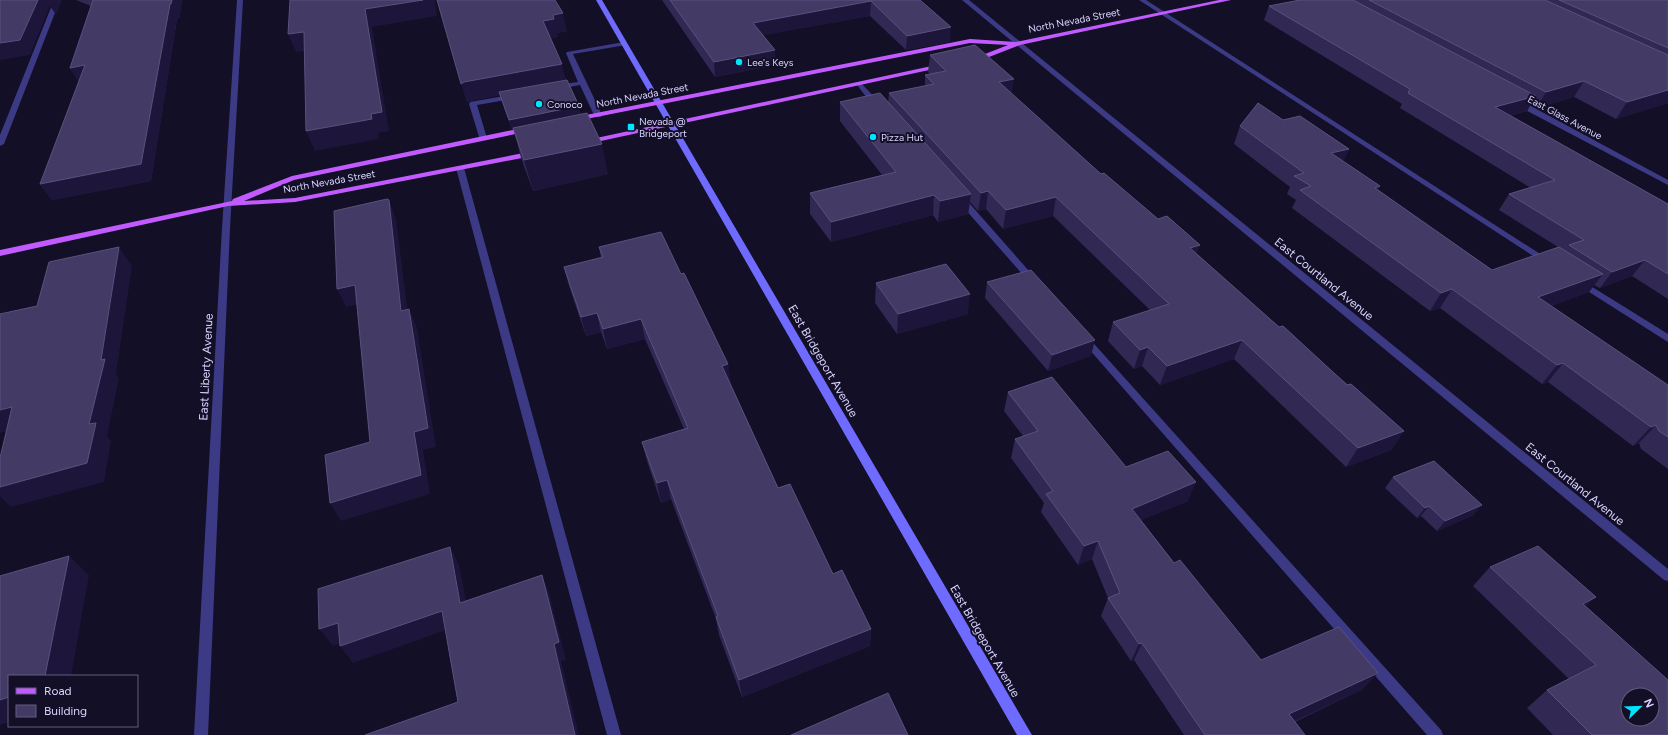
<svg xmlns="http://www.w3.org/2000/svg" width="1668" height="735" font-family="Figtree,sans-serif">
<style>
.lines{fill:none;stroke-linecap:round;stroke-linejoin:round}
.lane{fill:#3d3a85;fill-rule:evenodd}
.street{fill:#3d3a85;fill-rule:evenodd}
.secondary{fill:#6f6bff;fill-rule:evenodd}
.primary{fill:#c25bff;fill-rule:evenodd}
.wall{fill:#312854}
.shaded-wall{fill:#1d163a}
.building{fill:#433a66;stroke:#5a527e;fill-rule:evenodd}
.poi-dot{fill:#00e5ff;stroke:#130f26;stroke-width:1.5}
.labels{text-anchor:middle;stroke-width:4;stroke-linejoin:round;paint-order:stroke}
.far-street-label{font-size:10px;fill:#d9d4ff;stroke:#130f26}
.far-poi-label{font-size:10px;fill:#d9d4ff;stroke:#130f26;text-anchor:start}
.street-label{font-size:12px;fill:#d9d4ff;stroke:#130f26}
</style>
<rect width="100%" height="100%" fill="#130f26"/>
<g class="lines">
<path class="lane" d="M 54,0 L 60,0 L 4,144 L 0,146 L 0,135 Z
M 1139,0 L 1146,0 L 1551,261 L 1550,263 L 1544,263 Z
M 624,42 L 627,44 L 626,45 L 573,54 L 602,115 L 601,117 L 595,117 L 594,115 L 580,85 L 558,89 L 555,87 L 558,85 L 578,82 L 566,53 L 567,52 Z
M 859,82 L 861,83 L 880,103 L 880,107 L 874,107 L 857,85 L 857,83 Z
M 515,94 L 519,96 L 518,98 L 477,105 L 487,138 L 483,140 L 480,140 L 469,104 L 470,102 Z
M 457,166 L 463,166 L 464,168 L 621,735 L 607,735 L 456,168 Z
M 957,196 L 963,196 L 1037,280 L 1039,282 L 1037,284 L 1031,284 L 957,200 Z
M 1581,280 L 1668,334 L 1668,342 L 1578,285 L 1576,283 Z
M 1084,335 L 1087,336 L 1441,730 L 1443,735 L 1427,735 L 1081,340 L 1079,338 L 1081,336 Z"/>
<path class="street" d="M 237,0 L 243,0 L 230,228 L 208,735 L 194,735 L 222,228 Z
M 962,0 L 969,0 L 1668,569 L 1668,581 L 1664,580 Z
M 1514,100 L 1520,100 L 1668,180 L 1668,185 L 1514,104 Z"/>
<path class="secondary" d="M 596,0 L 602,0 L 1032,735 L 1017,735 Z"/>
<path class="primary" d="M 1219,0 L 1231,0 L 1020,45 L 989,57 L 974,61 L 971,59 L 972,58 L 985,54 L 1008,45 L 970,43 L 576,121 L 572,119 L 576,117 L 970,39 L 1016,42 Z
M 941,64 L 944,66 L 943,67 L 587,144 L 583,142 L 587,140 Z
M 527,127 L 530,127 L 530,131 L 294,180 L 244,201 L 295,198 L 534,151 L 537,151 L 537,155 L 295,202 L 228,206 L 0,256 L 0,250 L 232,201 L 233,199 L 292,176 Z"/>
</g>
<path class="wall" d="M 76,0 L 182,0 L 179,19 L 177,19 L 151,181 L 52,200 L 40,184 L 79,82 L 70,68 L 91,6 Z
M 437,0 L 567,31 L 557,33 L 558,37 L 550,38 L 566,80 L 608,174 L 533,191 L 521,158 L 514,130 L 512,130 L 500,95 L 470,101 L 467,102 Z
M 662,0 L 920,0 L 950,42 L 906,50 L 870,16 L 763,35 L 776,65 L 715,77 Z
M 1300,0 L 1668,0 L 1668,103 L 1616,119 L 1574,97 L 1537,108 L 1530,105 L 1527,111 L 1510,116 L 1668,204 L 1668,299 L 1632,276 L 1600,288 L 1594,285 L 1589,292 L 1551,306 L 1668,385 L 1668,469 L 1641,449 L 1639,443 L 1633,446 L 1548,382 L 1542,384 L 1440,308 L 1430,311 L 1292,208 L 1296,200 L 1287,194 L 1290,187 L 1234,144 L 1240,126 L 1283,120 L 1349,149 L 1343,161 L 1380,186 L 1378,190 L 1492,270 L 1558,247 L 1499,210 L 1509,194 L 1531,188 L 1400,108 L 1402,104 L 1264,20 L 1269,6 Z
M 930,55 L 1011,94 L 1101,174 L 1158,219 L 1200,245 L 1196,254 L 1279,327 L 1404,431 L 1391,450 L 1346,467 L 1234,359 L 1160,385 L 1142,366 L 1134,369 L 1108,341 L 1113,322 L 1150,310 L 1053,216 L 1003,229 L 986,209 L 978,211 L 970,202 L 968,214 L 938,222 L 933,215 L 831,242 L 810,214 L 810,193 L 882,175 L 840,121 L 840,102 L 888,103 L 889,93 L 925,86 L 925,75 L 930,74 L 928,72 Z
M 599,247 L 681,274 L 728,364 L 730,383 L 778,488 L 833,574 L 871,629 L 870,646 L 742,697 L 719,635 L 716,619 L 671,499 L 661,503 L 647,461 L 642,442 L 684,429 L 645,339 L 607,349 L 601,332 L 586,336 L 569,286 L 564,267 L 601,258 Z
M 987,282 L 1091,356 L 1048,371 L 985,298 Z
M 876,283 L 968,314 L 897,334 L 875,303 Z
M 1008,392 L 1126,467 L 1188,501 L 1141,520 L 1174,563 L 1261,660 L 1363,689 L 1295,722 L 1305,735 L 1184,735 L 1134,660 L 1131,661 L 1101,616 L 1108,598 L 1092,559 L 1078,565 L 1041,512 L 1044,503 L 1011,458 L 1015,439 L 1023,436 L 1004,411 Z
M 1393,477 L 1474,515 L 1437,531 L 1421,516 L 1417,518 L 1385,488 Z
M 1490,567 L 1586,607 L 1668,735 L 1553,735 L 1527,708 L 1547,690 L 1569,679 L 1473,586 Z"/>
<path class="shaded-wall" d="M 38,0 L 62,0 L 56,15 L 50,6 L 30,55 L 0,60 L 0,43 Z
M 172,0 L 182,0 L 179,19 L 177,19 L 151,181 L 52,200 L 40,184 L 170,4 Z
M 423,0 L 435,0 L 437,16 L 372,27 L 389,131 L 378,133 L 379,139 L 315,151 L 306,131 L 371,114 L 365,9 Z
M 871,1 L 870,16 L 753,37 L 753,23 Z
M 563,13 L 567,31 L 557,33 L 558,37 L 547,39 L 543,21 L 553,15 Z
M 951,27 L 950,42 L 906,50 L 907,36 Z
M 304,32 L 311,50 L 296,52 L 288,34 Z
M 775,50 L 776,65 L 715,77 L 714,62 Z
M 562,64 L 566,83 L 470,101 L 467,102 L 461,84 L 464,82 Z
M 85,65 L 79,83 L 70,68 Z
M 1014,79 L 1011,97 L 999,82 Z
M 1584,81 L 1574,97 L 1537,108 L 1546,92 Z
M 1668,90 L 1668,103 L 1616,119 L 1627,102 Z
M 1536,96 L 1527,111 L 1486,122 L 1495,107 Z
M 579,106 L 581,116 L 512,130 L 509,120 Z
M 602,144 L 608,174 L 533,191 L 524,160 Z
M 1349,149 L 1341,167 L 1331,153 Z
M 1380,186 L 1371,205 L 1375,188 Z
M 988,191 L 986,209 L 978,211 L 981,193 Z
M 971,194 L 968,214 L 938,222 L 940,201 Z
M 934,195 L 933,215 L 831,242 L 831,222 Z
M 1056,197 L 1053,216 L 1003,229 L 1006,210 Z
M 389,200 L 396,219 L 410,330 L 401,311 Z
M 1200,245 L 1193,264 L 1190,248 Z
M 119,247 L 132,266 L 116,374 L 119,378 L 107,436 L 111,441 L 104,482 L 11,507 L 0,496 L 0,487 L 89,424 L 101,360 Z
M 1645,260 L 1632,276 L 1600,288 L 1612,272 Z
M 1603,274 L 1589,292 L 1525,316 L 1538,297 Z
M 355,285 L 364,303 L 346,307 L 337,289 Z
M 1452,289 L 1440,308 L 1430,311 L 1441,293 Z
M 970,294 L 968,314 L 897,334 L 898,314 Z
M 409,309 L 417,328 L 436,447 L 423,450 L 430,494 L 341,521 L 330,503 L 414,432 Z
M 597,313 L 601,332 L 586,336 L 581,317 Z
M 641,319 L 645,339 L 607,349 L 603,329 Z
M 1095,340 L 1091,356 L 1048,371 L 1052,355 Z
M 1242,340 L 1234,359 L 1160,385 L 1167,366 Z
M 1148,347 L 1142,366 L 1134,369 L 1140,350 Z
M 1563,363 L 1548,382 L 1542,384 L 1557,365 Z
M 728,364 L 731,383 L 724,385 L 722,366 Z
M 12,407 L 30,425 L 0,433 L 0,410 Z
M 1656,425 L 1639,443 L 1633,446 L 1651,427 Z
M 1404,431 L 1391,450 L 1346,467 L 1358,448 Z
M 667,480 L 671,499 L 661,503 L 657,483 Z
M 1196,482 L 1188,501 L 1125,527 L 1132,509 Z
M 1482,505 L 1474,515 L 1437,531 L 1445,521 Z
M 1429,506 L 1421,516 L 1417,518 L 1425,508 Z
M 1098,541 L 1092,559 L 1078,565 L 1084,546 Z
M 450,547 L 459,565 L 470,621 L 460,603 Z
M 69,556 L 89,575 L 71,676 L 45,676 Z
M 542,575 L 549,593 L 566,660 L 561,661 L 579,735 L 575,735 L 554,644 Z
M 1596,597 L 1576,616 L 1583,604 Z
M 442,611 L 452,628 L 353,663 L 340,646 Z
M 338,623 L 351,640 L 333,646 L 319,629 Z
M 871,629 L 870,646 L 742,697 L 739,680 Z
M 1142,643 L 1134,660 L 1131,661 L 1139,644 Z
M 1378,673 L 1363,689 L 1276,730 L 1289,714 Z
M 9,697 L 9,722 L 0,725 L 0,700 Z"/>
<path class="building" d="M 0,0 L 38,0 L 20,40 L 0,43 Z
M 93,0 L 172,0 L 171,4 L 170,4 L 141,164 L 40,184 L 85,65 L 70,68 Z
M 290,0 L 423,0 L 365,9 L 382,112 L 371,114 L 372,119 L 306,131 L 304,32 L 288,34 Z
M 437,0 L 555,0 L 563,13 L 553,15 L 554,19 L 543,21 L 562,64 L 464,82 L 461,84 Z
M 670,0 L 920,0 L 951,27 L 907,36 L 871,1 L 753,23 L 775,50 L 714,62 Z
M 1300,0 L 1353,0 L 1536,96 L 1495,107 L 1668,204 L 1668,274 L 1645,260 L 1612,272 L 1569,245 L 1584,240 L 1509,194 L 1555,180 L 1408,93 L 1410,89 L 1269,6 Z
M 1369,0 L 1545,0 L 1668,55 L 1668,90 L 1627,102 L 1584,81 L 1546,92 Z
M 1559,0 L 1668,0 L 1668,48 Z
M 975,45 L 1014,79 L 999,82 L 1101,174 L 1104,173 L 1158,219 L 1167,216 L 1200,245 L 1190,248 L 1279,327 L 1283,326 L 1347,385 L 1351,384 L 1404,431 L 1358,448 L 1242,340 L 1167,366 L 1148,347 L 1140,350 L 1113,322 L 1169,304 L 1056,197 L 1006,210 L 988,191 L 981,193 L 889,93 L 934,84 L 925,75 L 946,71 L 930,55 Z
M 567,80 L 579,106 L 509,120 L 499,92 Z
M 880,93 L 971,194 L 940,201 L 934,195 L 831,222 L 810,193 L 896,172 L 840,102 Z
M 1258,103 L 1283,120 L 1300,116 L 1349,149 L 1331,153 L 1380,186 L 1375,188 L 1492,270 L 1559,247 L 1603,274 L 1538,297 L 1668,385 L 1668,437 L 1659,431 L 1656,425 L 1651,427 L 1563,363 L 1557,365 L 1452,289 L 1441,293 L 1300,190 L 1311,186 L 1294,176 L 1304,173 L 1240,126 Z
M 587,113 L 602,144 L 524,160 L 513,128 Z
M 387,199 L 389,200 L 401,311 L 409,309 L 428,428 L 414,432 L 421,475 L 330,503 L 325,455 L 370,442 L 355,285 L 337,289 L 334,211 Z
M 661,232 L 681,274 L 684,273 L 728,364 L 722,366 L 778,488 L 790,484 L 833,574 L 842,570 L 871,629 L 739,680 L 716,617 L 718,616 L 667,480 L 657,483 L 642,442 L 688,428 L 641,319 L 603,329 L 597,313 L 581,317 L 564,267 L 603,257 L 599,247 Z
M 119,247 L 101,360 L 105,359 L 89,424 L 96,423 L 87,463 L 0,487 L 0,458 L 12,407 L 0,410 L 0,314 L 37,306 L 49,262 Z
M 946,264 L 970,294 L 898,314 L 876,283 Z
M 1031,270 L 1095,340 L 1052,355 L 987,282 Z
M 1052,377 L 1126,467 L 1168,451 L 1196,482 L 1132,509 L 1174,563 L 1180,560 L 1261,660 L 1339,627 L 1378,673 L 1289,714 L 1305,735 L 1205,735 L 1142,643 L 1139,644 L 1108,598 L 1120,593 L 1098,541 L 1084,546 L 1046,494 L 1053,491 L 1015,439 L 1038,431 L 1008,392 Z
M 1434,461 L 1482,505 L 1445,521 L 1429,506 L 1425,508 L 1393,477 Z
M 1538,546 L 1596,597 L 1583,604 L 1668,680 L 1668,735 L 1592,735 L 1547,690 L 1596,665 L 1490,567 ZM 1628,695 L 1652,695 L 1652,719 L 1628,719 Z
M 450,547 L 460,603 L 542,575 L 559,642 L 554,644 L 575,735 L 365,735 L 458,702 L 442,611 L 340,646 L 338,623 L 319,629 L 318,589 Z
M 69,556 L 45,676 L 9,676 L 9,697 L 0,700 L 0,576 Z
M 888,693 L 908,735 L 791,735 Z"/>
<g class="poi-dot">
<circle cx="739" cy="62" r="4"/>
<circle cx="539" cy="104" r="4"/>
<rect x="627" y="123" width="8" height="8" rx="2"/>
<circle cx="873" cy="137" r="4"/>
</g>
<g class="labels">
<g class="far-street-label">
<text transform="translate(1074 20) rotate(-11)" y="4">North Nevada Street</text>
<text transform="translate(642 95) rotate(-11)" y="4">North Nevada Street</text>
<text transform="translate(1565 117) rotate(28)" y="4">East Glass Avenue</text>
<text transform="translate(329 181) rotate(-10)" y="4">North Nevada Street</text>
</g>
<g class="far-poi-label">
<text x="747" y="66">Lee's Keys</text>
<text x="547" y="108">Conoco</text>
<text x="639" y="125">Nevada @<tspan x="639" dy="12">Bridgeport</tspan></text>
<text x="881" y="141">Pizza Hut</text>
</g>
<g class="street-label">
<text transform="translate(1324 279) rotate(39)" y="4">East Courtland Avenue</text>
<text transform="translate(823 361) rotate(60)" y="4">East Bridgeport Avenue</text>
<text transform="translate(206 367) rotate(-87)" y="4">East Liberty Avenue</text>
<text transform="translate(1575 484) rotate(39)" y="4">East Courtland Avenue</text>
<text transform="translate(985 641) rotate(60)" y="4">East Bridgeport Avenue</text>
</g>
</g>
<rect x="8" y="675" width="130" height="52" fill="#130f26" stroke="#625e7d"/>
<rect x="16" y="688" width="20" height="6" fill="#c25bff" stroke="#625e7d"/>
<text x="44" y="695" font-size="12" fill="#d9d4ff">Road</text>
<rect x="16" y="705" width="20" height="12" fill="#433a66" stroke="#625e7d"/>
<text x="44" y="715" font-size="12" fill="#d9d4ff">Building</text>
<g transform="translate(1640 707) rotate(67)"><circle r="19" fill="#130f26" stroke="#625e7d"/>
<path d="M0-3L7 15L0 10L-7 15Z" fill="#00e5ff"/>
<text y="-6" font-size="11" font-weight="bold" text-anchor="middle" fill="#d9d4ff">N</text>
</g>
</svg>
